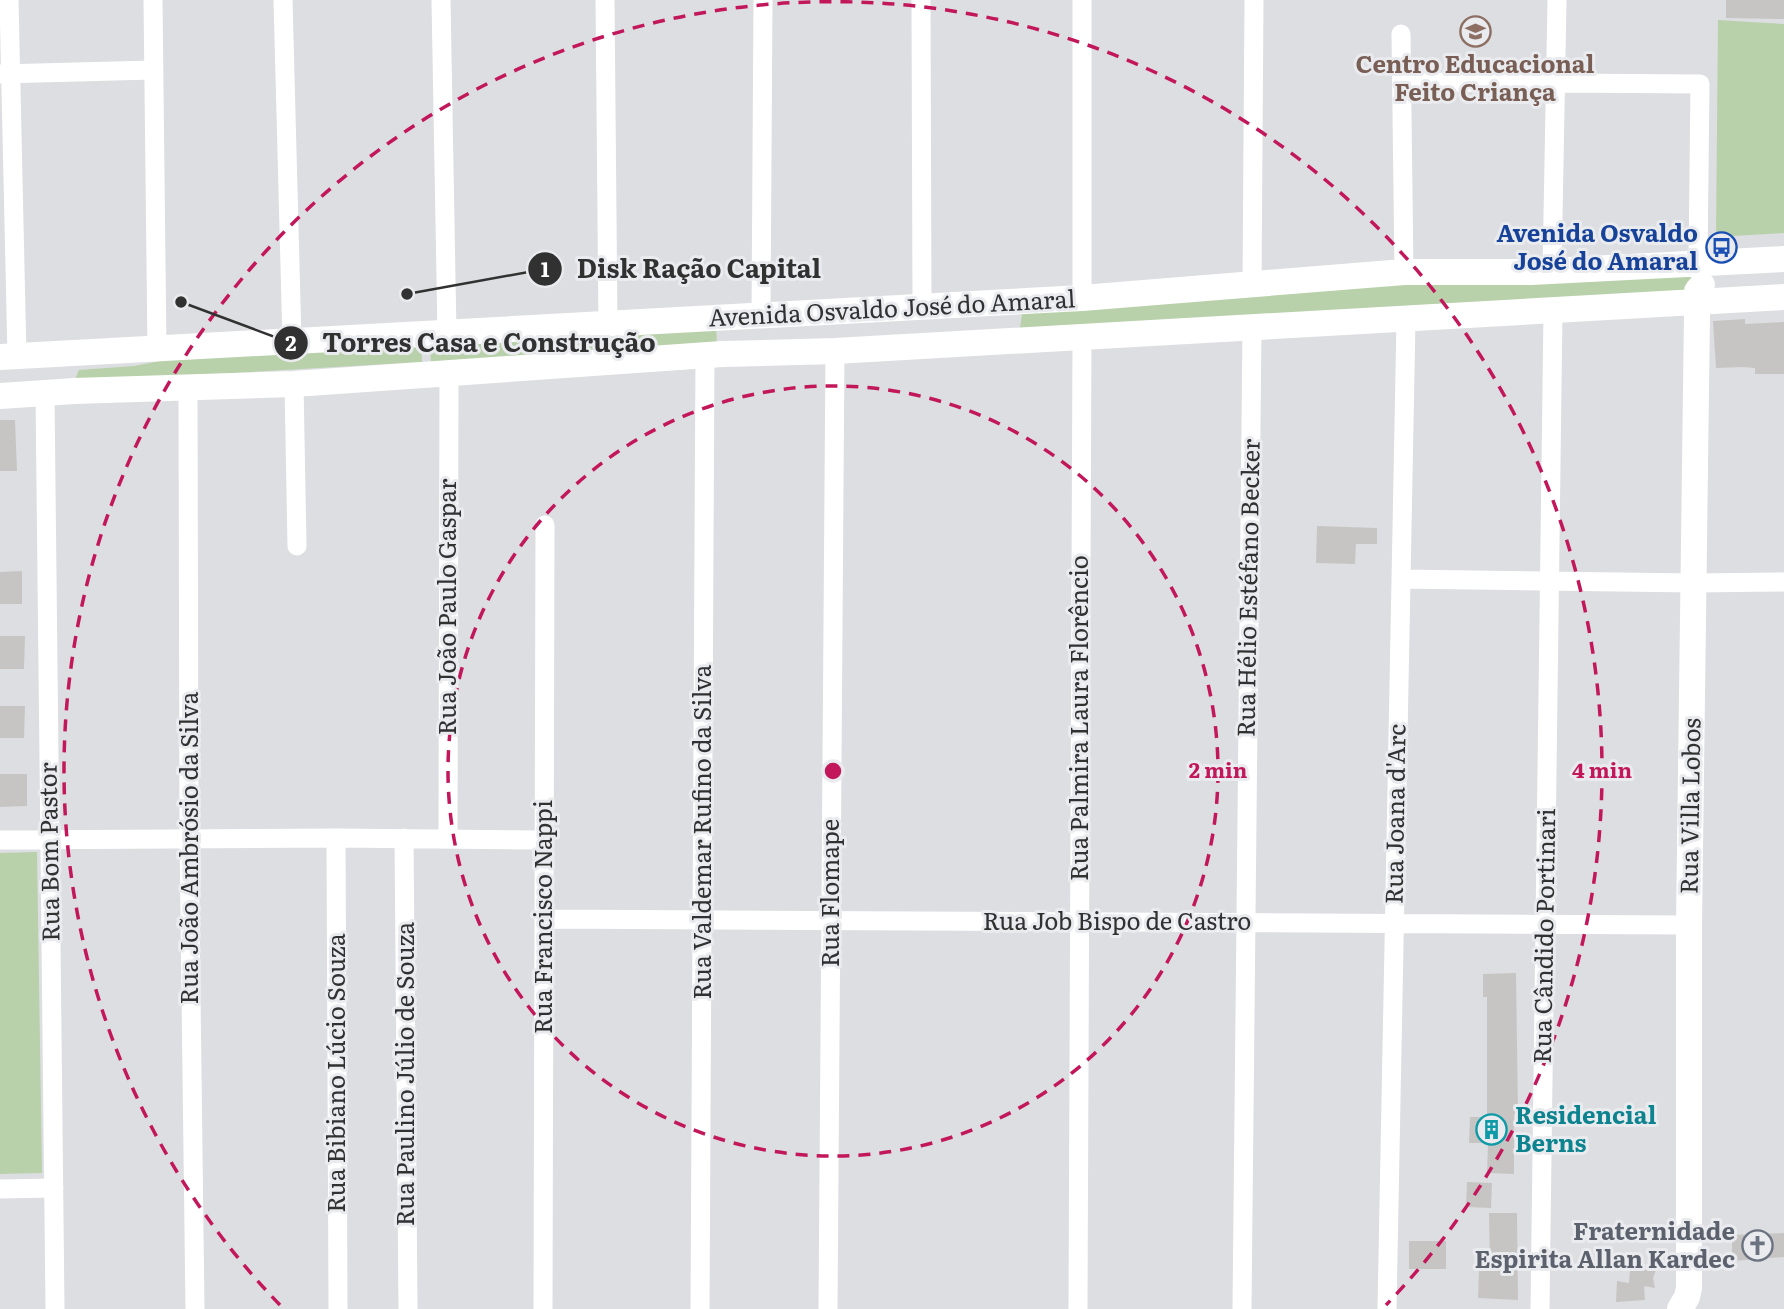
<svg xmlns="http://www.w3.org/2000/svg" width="1784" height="1309" font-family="Literata,serif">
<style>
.green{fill:#b8d1aa}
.building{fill:#c7c5c3}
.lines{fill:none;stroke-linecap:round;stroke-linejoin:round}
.minor{stroke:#fff;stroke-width:19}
.major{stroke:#fff;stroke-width:26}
.ring{fill:none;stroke:#c2185b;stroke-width:3.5;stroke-dasharray:12 9}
.labels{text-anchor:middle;stroke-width:6;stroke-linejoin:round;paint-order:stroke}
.education-label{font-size:24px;font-weight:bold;fill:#785e54;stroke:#eaebee}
.transit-label{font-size:24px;font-weight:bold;fill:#164399;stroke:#eaebee;text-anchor:end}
.street-label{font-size:24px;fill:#313132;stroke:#eaebee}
.culture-label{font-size:24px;font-weight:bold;fill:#0d838f;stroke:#eaebee;text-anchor:start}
.worship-label{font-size:24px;font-weight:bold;fill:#5b616d;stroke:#eaebee;text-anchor:end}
.centre{fill:#c2185b;stroke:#eaebee;stroke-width:3.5}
.ring-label{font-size:21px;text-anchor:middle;font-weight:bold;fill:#c2185b;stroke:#eaebee;stroke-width:6;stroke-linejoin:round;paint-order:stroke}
.leader{fill:none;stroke:#313132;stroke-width:2.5}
.callout-dot{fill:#313132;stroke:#eaebee;stroke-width:2.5}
.mark-label{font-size:21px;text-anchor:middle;font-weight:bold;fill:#fff}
.callout-label{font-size:26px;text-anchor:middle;font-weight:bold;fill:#313132;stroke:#eaebee;stroke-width:6;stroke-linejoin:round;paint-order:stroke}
</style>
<rect width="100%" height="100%" fill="#dddee1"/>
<path class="green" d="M 1718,20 L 1784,24 L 1784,233 L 1716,237 Z
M 1710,267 L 1689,290 L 1020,328 L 1023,307 Z
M 716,325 L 717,346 L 431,364 L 430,342 Z
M 421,344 L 422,362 L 80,382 L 76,377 L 79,370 L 134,366 L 193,355 Z
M 37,852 L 42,1173 L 0,1174 L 0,853 Z"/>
<path class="building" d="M 1726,0 L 1784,0 L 1784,19 L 1726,18 Z
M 1745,319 L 1745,324 L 1784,322 L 1784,374 L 1755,374 L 1755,368 L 1743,367 L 1716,368 L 1713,321 Z
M 0,420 L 15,420 L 17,471 L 0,471 Z
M 1317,526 L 1377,528 L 1377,544 L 1356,544 L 1355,564 L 1316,563 Z
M 22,571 L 22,604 L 0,604 L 0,572 Z
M 0,636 L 25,636 L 24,669 L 0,669 Z
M 0,706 L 25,706 L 24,738 L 0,738 Z
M 0,774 L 27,774 L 27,806 L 0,807 Z
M 1516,973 L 1518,1114 L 1514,1114 L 1514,1174 L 1487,1173 L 1488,1143 L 1469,1143 L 1470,1117 L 1487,1117 L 1487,997 L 1483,997 L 1483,974 Z
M 1467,1182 L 1492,1183 L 1491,1208 L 1466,1207 Z
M 1489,1213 L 1517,1213 L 1518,1300 L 1478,1298 L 1479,1271 L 1490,1271 Z
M 1784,1233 L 1784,1257 L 1732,1261 L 1732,1235 Z
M 1409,1241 L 1446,1241 L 1446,1269 L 1409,1269 Z
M 1630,1269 L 1656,1270 L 1653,1278 L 1655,1288 L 1644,1286 L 1645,1300 L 1616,1302 L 1617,1281 L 1629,1283 Z"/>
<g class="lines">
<path class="minor" d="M 9,0 L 17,357
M 153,0 L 157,350
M 283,0 L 292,342
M 441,0 L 447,334
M 605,0 L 608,325
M 921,0 L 922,307
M 1401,34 L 1404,272
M 0,74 L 153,70
M 1404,82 L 1700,84 L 1698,264
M 1552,271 L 1557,0
M 1252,286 L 1254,0
M 1082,298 L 1082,0
M 761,315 L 763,0
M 294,384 L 297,546
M 188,388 L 189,838 L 195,1309
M 45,394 L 55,1309
M 1401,579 L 1695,583 L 1784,582
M 336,838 L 338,1309
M 404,838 L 408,1309
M 448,839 L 449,374
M 0,840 L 336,838 L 544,840
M 544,919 L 1689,925
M 0,1189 L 54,1188
M 543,1309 L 545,525
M 700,1309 L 705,355
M 828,1309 L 835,351
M 1078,1309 L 1082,337
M 1242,1309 L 1252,328
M 1387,1309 L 1406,320
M 1540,1309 L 1553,311"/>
<path class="major" d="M 0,357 L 1082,298 L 1404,272 L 1531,272 L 1784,259
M 0,396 L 74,391 L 294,384 L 722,354 L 835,351 L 1784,297
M 1680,1309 L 1687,1297 L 1689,1288 L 1689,925 L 1697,313 L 1697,291 L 1702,285"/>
</g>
<g class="ring">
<circle cx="833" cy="771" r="385"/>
<path d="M280 1305A769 769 0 1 1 1386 1305"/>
</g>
<defs>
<symbol id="school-ring" viewBox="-11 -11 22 22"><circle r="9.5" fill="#eaebee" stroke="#8d6e63" stroke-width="1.5"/><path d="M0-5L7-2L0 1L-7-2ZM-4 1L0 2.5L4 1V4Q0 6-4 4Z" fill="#8d6e63"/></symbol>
<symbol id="bus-ring" viewBox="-11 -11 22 22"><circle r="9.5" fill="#eaebee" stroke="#1a4fb4" stroke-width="1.5"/><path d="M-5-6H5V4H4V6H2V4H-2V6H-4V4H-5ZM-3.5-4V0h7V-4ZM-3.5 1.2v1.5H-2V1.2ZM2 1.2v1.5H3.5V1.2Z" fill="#1a4fb4"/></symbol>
<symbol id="building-ring" viewBox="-11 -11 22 22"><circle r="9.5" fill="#eaebee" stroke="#0f9aa8" stroke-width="1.5"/><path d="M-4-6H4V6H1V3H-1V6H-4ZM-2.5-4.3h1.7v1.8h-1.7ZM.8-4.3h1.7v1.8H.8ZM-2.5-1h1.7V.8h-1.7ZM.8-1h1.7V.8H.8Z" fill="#0f9aa8"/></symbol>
<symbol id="church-ring" viewBox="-11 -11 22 22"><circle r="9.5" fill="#eaebee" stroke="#6b7280" stroke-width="1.5"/><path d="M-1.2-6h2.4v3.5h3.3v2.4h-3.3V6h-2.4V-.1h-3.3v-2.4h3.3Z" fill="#6b7280"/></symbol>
</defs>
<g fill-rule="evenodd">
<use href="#school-ring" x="1458" y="14" width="35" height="35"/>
<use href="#bus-ring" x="1704" y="230" width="35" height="35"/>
<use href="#building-ring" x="1474" y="1112" width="35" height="35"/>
<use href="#church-ring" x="1740" y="1228" width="35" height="35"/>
</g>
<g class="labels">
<g class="education-label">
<text x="1475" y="73">Centro Educacional<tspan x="1475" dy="28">Feito Criança</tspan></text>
</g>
<g class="transit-label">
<text x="1698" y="242">Avenida Osvaldo<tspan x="1698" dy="28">José do Amaral</tspan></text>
</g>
<g class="street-label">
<text transform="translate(892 309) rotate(-3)" y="8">Avenida Osvaldo José do Amaral</text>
<text transform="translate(1249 588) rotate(-89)" y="8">Rua Hélio Estéfano Becker</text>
<text transform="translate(448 607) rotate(-90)" y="8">Rua João Paulo Gaspar</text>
<text transform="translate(1080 718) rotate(-90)" y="8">Rua Palmira Laura Florêncio</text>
<text transform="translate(1691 806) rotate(-89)" y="8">Rua Villa Lobos</text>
<text transform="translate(1396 814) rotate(-89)" y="8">Rua Joana d'Arc</text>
<text transform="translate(703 832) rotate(-90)" y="8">Rua Valdemar Rufino da Silva</text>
<text transform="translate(190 848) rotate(-90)" y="8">Rua João Ambrósio da Silva</text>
<text transform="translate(50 852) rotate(-91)" y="8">Rua Bom Pastor</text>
<text transform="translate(831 893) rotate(-90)" y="8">Rua Flomape</text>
<text transform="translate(544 917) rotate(-90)" y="8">Rua Francisco Nappi</text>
<text x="1117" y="930">Rua Job Bispo de Castro</text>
<text transform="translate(1545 936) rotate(-89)" y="8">Rua Cândido Portinari</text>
<text transform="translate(337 1073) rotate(-90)" y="8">Rua Bibiano Lúcio Souza</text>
<text transform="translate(406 1074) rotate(-90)" y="8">Rua Paulino Júlio de Souza</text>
</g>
<g class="culture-label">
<text x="1515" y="1124">Residencial<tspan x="1515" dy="28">Berns</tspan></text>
</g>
<g class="worship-label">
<text x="1735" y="1240">Fraternidade<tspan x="1735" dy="28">Espirita Allan Kardec</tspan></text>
</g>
</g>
<circle cx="833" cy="771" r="10" class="centre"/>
<g class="ring-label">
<text x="1218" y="778">2 min</text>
<text x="1602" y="778">4 min</text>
</g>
<path class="leader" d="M407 294L545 269M181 302L291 343"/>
<g class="callout-dot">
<circle cx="407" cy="294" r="7"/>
<circle cx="181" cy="302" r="7"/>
<circle cx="545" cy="269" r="18"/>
<circle cx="291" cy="343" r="18"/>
</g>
<g class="mark-label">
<text x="545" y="277">1</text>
<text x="291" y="351">2</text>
</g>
<g class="callout-label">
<text x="699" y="278">Disk Ração Capital</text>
<text x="489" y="352">Torres Casa e Construção</text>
</g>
</svg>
